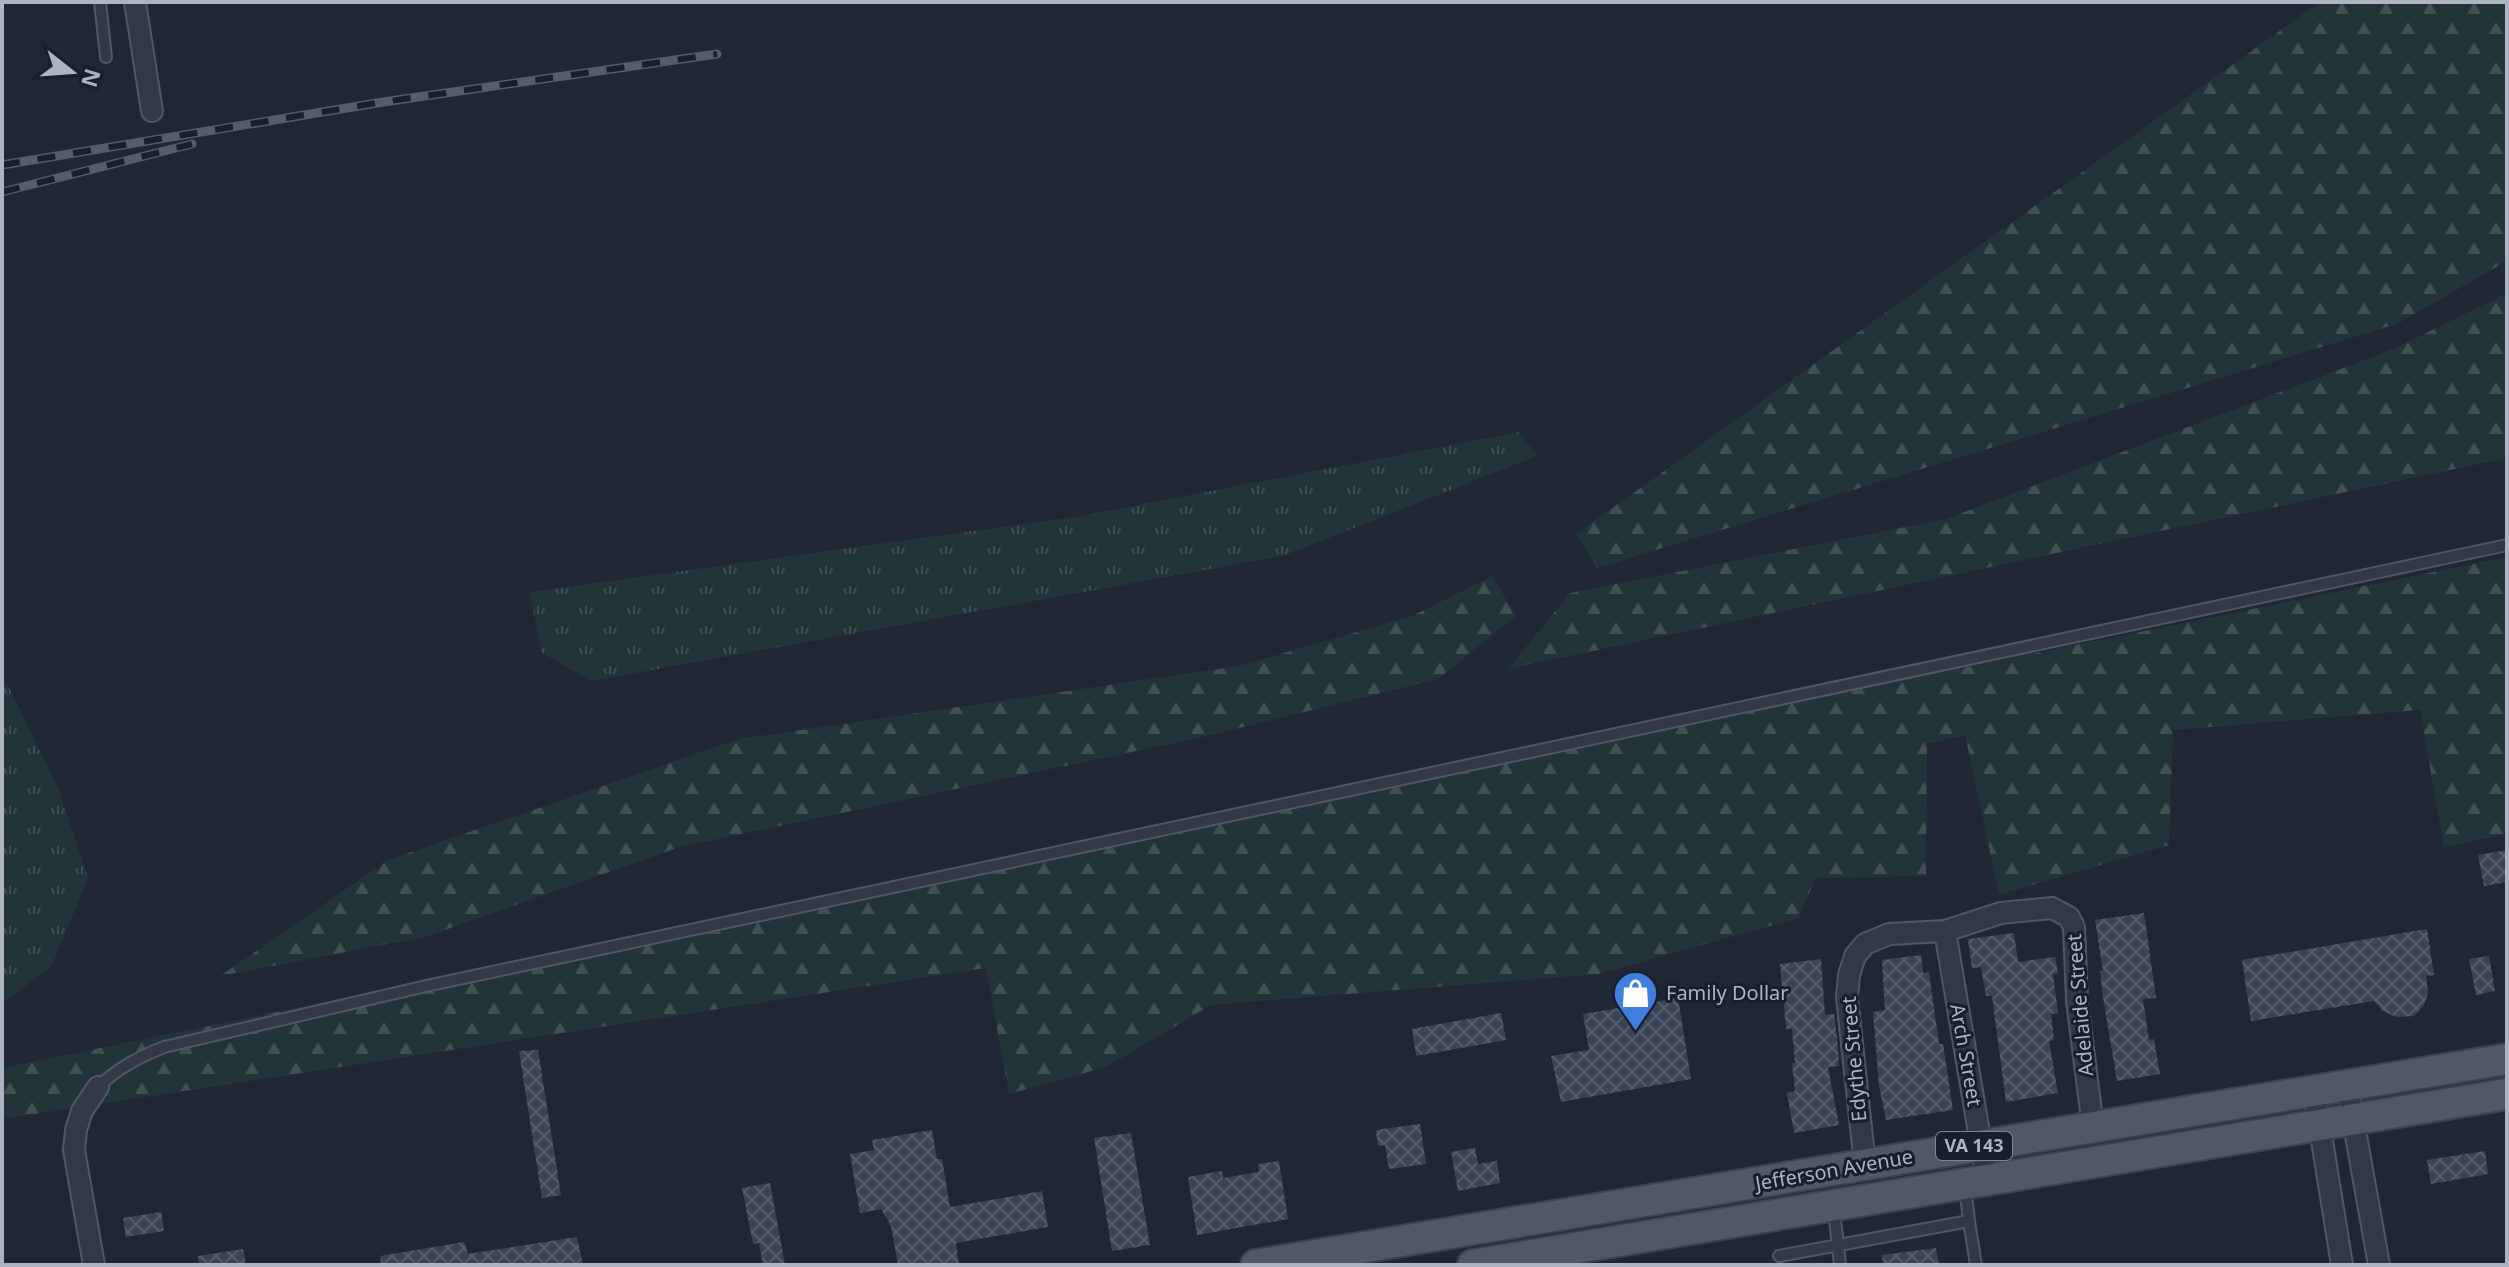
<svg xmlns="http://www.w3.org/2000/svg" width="2509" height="1267" font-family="'Noto Sans',sans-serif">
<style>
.grass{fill:url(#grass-tufts)}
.forest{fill:url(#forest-firs)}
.building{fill:url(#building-cross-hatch)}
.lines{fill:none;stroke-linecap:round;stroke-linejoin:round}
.lane-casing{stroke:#505664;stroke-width:14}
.street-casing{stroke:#505664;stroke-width:24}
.primary-casing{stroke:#3c424f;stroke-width:34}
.lane{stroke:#323946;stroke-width:10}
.street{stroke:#323946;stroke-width:20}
.primary{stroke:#505766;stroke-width:30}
.rail-casing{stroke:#545c6d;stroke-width:9}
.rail{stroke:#181e2a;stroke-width:6;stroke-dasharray:18;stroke-linecap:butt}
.labels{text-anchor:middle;stroke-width:6;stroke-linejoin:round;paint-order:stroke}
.shield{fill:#181e2a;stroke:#808695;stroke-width:2}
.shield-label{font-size:18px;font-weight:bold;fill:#acb3c3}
.poi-label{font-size:20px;fill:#acb3c3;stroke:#181e2a;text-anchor:start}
.street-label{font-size:20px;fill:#acb3c3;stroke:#181e2a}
</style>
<defs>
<pattern id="grass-tufts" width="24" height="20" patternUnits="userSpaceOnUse" patternTransform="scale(2)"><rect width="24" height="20" fill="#213437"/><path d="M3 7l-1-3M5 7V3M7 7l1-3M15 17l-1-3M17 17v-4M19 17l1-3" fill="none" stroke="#3f4f52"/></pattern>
<pattern id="forest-firs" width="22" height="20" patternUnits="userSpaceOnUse" patternTransform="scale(2)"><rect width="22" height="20" fill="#213437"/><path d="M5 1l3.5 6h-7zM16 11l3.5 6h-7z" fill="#3f4f52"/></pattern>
<pattern id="building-cross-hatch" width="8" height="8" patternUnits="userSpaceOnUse" patternTransform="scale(2)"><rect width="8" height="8" fill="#3a4456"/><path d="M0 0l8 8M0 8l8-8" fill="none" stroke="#545d6d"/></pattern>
</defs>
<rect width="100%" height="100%" fill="#1f2735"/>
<path class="grass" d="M 1519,432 L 1537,456 L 1283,556 L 591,681 L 541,652 L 530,592 L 1075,517 Z
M 2,679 L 5,679 L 58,788 L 88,878 L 52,965 L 2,1004 Z"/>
<path class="forest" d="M 2320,2 L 2507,2 L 2507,261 L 2397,324 L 1597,568 L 1576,534 Z
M 2507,293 L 2507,458 L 1508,669 L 1570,593 L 1946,519 L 2396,348 Z
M 2507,557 L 2507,834 L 2444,847 L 2420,710 L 2173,730 L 2169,845 L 1999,895 L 1965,735 L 1927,744 L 1926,876 L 1815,878 L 1799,918 L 1598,974 L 1211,1005 L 1106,1067 L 1009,1094 L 986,968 L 2,1119 L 2,1068 Z
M 1492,576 L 1516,616 L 1438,679 L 1203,737 L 680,847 L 425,937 L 220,976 L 388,860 L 739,739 L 1239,666 L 1412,616 Z"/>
<path class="building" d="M 2507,850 L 2507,882 L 2484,886 L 2478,855 Z
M 2144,913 L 2156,998 L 2143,999 L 2149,1040 L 2154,1039 L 2160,1074 L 2117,1081 L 2103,997 L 2100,971 L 2103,971 L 2095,920 Z
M 2427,929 L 2434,975 L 2426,976 L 2428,993 L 2424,1005 L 2414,1016 L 2396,1017 L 2383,1011 L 2374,1001 L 2251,1021 L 2242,960 Z
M 2014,933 L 2018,962 L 2055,957 L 2058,973 L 2053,974 L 2058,1013 L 2051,1014 L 2054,1040 L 2049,1041 L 2058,1093 L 2006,1102 L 1992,996 L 1986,996 L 1981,967 L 1972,968 L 1968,939 Z
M 1921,955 L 1923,973 L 1929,972 L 1939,1044 L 1943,1044 L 1953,1110 L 1886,1120 L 1879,1086 L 1873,1012 L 1885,1010 L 1882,960 Z
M 2489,956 L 2495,991 L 2476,995 L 2469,959 Z
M 1821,959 L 1825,1015 L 1834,1014 L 1838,1047 L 1839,1066 L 1828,1067 L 1839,1125 L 1794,1133 L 1787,1093 L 1795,1091 L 1792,1063 L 1795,1063 L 1792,1029 L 1786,1029 L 1780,964 Z
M 1678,998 L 1691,1079 L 1561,1102 L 1551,1056 L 1589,1050 L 1583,1014 Z
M 1501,1013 L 1506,1040 L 1416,1056 L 1412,1029 Z
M 538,1050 L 561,1195 L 542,1198 L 519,1051 Z
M 1420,1124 L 1426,1164 L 1389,1169 L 1385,1145 L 1378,1146 L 1376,1130 Z
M 932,1130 L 937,1159 L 942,1159 L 950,1207 L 1042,1191 L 1048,1227 L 956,1243 L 959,1265 L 898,1265 L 891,1226 L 881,1209 L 860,1213 L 850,1154 L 874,1150 L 872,1140 Z
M 1131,1133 L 1150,1245 L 1112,1251 L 1094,1138 Z
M 1475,1148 L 1478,1164 L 1497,1161 L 1500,1183 L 1458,1191 L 1451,1152 Z
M 2485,1151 L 2488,1174 L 2431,1184 L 2427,1160 Z
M 1279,1161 L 1288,1219 L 1197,1235 L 1188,1177 L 1222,1171 L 1223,1178 L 1259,1172 L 1258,1164 Z
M 770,1183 L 785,1265 L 763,1265 L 759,1243 L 753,1244 L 742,1188 Z
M 161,1212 L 164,1231 L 126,1237 L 123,1218 Z
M 577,1237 L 583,1265 L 381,1265 L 380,1256 L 464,1242 L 468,1254 Z
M 1936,1248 L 1939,1265 L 1883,1265 L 1882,1255 Z
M 243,1249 L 246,1265 L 199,1265 L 198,1256 Z"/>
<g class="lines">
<defs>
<path id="lane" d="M 100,2 L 106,57
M 98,1087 C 118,1068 139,1057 164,1047 L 426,986 L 2507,545
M 1834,1210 L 1840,1265
M 1969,1221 L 1976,1265
M 1779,1256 L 1969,1221 L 1965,1185"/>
<path id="street" d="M 135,2 L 152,111
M 1945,931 L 1987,1180
M 2347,1085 L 2379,1265
M 2314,1091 L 2342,1265
M 1865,1165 L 1847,997 L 1849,975 L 1855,956 L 1865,944 L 1889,934 L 1945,931 L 2001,913 L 2052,908 L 2069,917 L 2074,927 L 2077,1001 L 2093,1127
M 94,1265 L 74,1150 L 76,1130 L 82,1111 L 98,1087"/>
<path id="primary" d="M 1256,1265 L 2507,1059
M 1473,1265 L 2507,1094"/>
</defs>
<use href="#lane" class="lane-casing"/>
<use href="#street" class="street-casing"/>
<use href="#primary" class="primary-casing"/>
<use href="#lane" class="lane"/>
<use href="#street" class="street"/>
<use href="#primary" class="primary"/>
<defs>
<path id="rail" d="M 2,165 L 383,102 L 717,54
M 2,192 L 192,144"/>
</defs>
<use href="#rail" class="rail-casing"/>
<use href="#rail" class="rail"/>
</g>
<defs>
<symbol id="shop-pin" viewBox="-11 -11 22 30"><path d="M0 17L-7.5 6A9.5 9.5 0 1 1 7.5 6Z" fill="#3f7fe0" stroke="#181e2a"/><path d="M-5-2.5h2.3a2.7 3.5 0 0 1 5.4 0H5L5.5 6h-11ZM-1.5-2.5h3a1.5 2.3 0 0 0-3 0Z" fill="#fff"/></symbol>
</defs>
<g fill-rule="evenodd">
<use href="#shop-pin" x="1610" y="968" width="51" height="69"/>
</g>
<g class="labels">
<rect class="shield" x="1936" y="1132" width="76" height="28" rx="6"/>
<g class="shield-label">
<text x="1974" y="1152">VA 143</text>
</g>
<g class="poi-label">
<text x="1666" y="1000">Family Dollar</text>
</g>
<g class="street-label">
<text transform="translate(2080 1005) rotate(-95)" y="7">Adelaide Street</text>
<text transform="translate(1966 1055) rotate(80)" y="7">Arch Street</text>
<text transform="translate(1854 1059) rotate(-95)" y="7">Edythe Street</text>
<text transform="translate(1834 1170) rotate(-10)" y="7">Jefferson Avenue</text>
</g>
</g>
<rect width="2509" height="1267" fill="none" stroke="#acb3c3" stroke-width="8"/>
<g transform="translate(72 72) rotate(107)" stroke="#181e2a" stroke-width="6" paint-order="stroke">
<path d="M0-6L14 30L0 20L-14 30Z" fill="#acb3c3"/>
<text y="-12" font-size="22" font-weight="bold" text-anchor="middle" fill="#acb3c3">N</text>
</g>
</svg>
